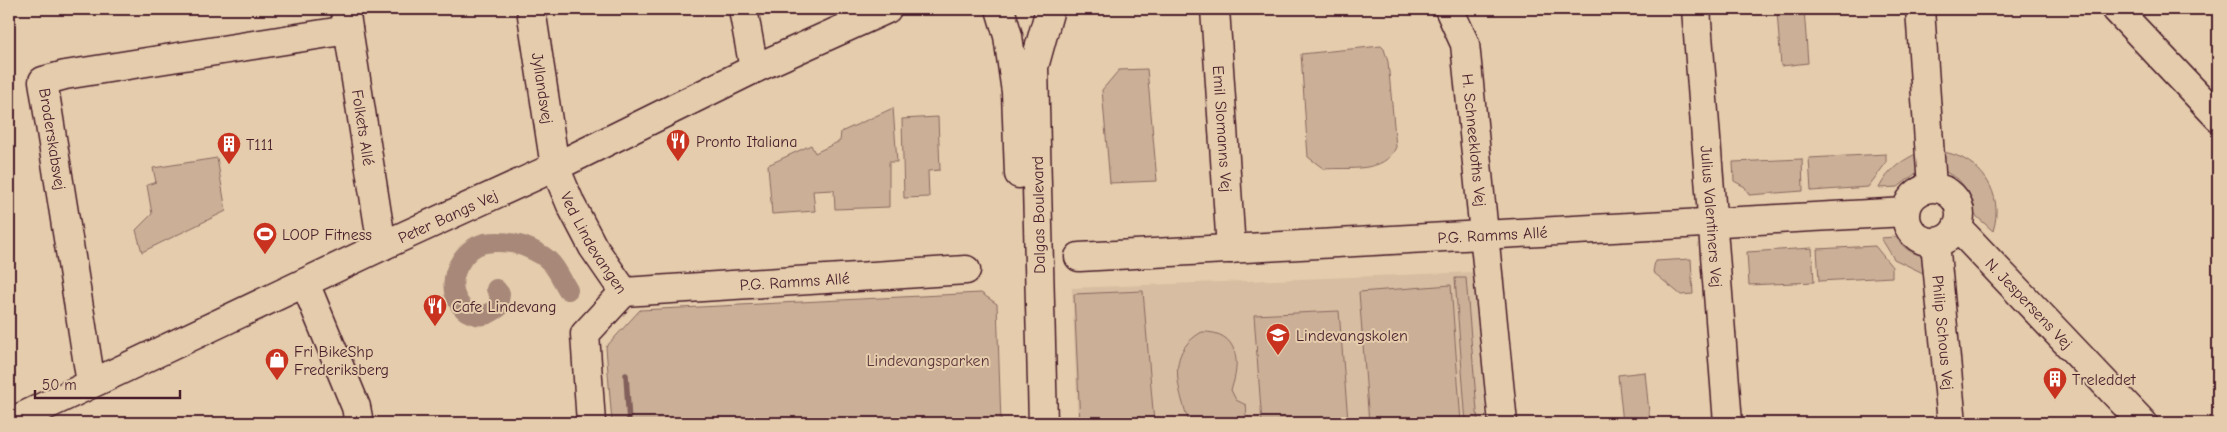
<svg xmlns="http://www.w3.org/2000/svg" width="2227" height="432" font-family="'Comic Neue',sans-serif">
<style>
.built{fill:#d7bda1}
.green{fill:#cbb097;stroke:#8a6861}
.lines{fill:none;stroke-linecap:round;stroke-linejoin:round}
.stream{stroke:#825e5a;stroke-width:5.5}
.canal{stroke:#a88879;stroke-width:20}
.minor-casing{stroke:#4a1f2b;stroke-width:31}
.minor{stroke:#e4ccac;stroke-width:28}
.labels{text-anchor:middle;stroke-width:4;stroke-linejoin:round;paint-order:stroke}
.street-label{font-size:16px;fill:#4a1f2b;stroke:#e4ccac}
.poi-label{font-size:16px;fill:#4a1f2b;stroke:#e4ccac;text-anchor:start}
.park-label{font-size:16px;fill:#5d353b;stroke:#e4ccac}
</style>
<rect width="100%" height="100%" fill="#e4ccac"/>
<filter id="ink" filterUnits="userSpaceOnUse"><feTurbulence type="fractalNoise" baseFrequency=".02" numOctaves="2"/><feDisplacementMap in="SourceGraphic" scale="10" xChannelSelector="R" yChannelSelector="G"/><feConvolveMatrix kernelMatrix="1 2 1 2 8 2 1 2 1" color-interpolation-filters="sRGB"/></filter>
<g filter="url(#ink)">
<path class="built" d="M 1476,272 L 1486,423 L 1078,423 L 1072,288 Z"/>
<path class="green" d="M 1804,9 L 1808,63 L 1781,66 L 1777,11 Z
M 1381,46 L 1384,49 L 1388,62 L 1396,147 C 1385,174 1348,167 1324,169 L 1308,157 L 1301,54 Z
M 1147,69 L 1157,181 L 1110,183 L 1102,90 L 1119,70 Z
M 893,108 L 897,162 L 889,162 L 889,207 L 835,209 L 834,190 L 813,191 L 815,211 L 772,214 L 768,165 L 811,145 L 815,153 L 840,141 L 841,132 Z
M 938,117 L 940,170 L 928,171 L 929,197 L 904,198 L 902,119 Z
M 1920,152 L 1920,170 L 1898,187 L 1879,188 C 1888,170 1902,160 1920,152 Z
M 1943,152 C 1981,158 2005,194 1993,231 L 1974,214 L 1972,200 L 1967,190 L 1958,179 L 1944,171 Z
M 1886,154 L 1886,163 L 1868,187 L 1811,191 L 1809,158 Z
M 217,158 L 226,211 L 142,252 L 136,230 L 152,214 L 147,185 L 156,182 L 153,168 Z
M 1802,159 L 1803,191 L 1749,195 L 1745,187 L 1734,181 L 1733,162 Z
M 1896,237 C 1903,247 1910,254 1923,255 L 1923,273 L 1894,259 L 1881,238 Z
M 1875,246 L 1892,267 L 1892,277 L 1819,281 L 1817,249 Z
M 1812,248 L 1814,282 L 1749,285 L 1747,252 Z
M 1691,259 L 1693,294 L 1681,295 L 1653,272 L 1655,261 Z
M 1455,278 L 1466,278 L 1478,423 L 1466,423 Z
M 1451,285 L 1461,423 L 1369,423 L 1359,292 Z
M 1143,291 L 1154,423 L 1080,423 L 1074,294 Z
M 981,293 L 997,304 L 1001,423 L 612,423 L 606,347 L 640,310 Z
M 1339,311 L 1348,421 L 1262,423 L 1254,315 Z
M 1202,332 C 1239,331 1241,363 1231,390 L 1236,400 L 1246,405 C 1248,414 1245,419 1237,423 L 1189,423 C 1179,390 1164,353 1202,332 Z
M 1645,372 L 1650,423 L 1623,423 L 1618,375 Z"/>
<g class="lines">
<path class="stream" d="M 626,375 L 629,423"/>
<path class="canal" d="M 496,289 L 500,294 L 498,308 C 488,315 481,318 470,313 C 464,311 460,305 457,300 C 446,279 462,248 485,243 C 498,241 511,242 523,246 C 533,250 545,255 552,264 C 558,271 563,282 568,290"/>
<defs>
<g id="minor">
<path id="s1" d="M 345,9 L 382,246"/>
<path id="s2" d="M 531,9 L 555,167 L 571,205 L 593,247 L 624,292"/>
<path d="M 743,9 L 754,69"/>
<path d="M 1000,9 L 1008,36 L 1016,92 L 1019,174"/>
<path id="s3" d="M 1215,9 L 1231,249"/>
<path id="s4" d="M 1449,9 L 1465,44 L 1503,423"/>
<path id="s5" d="M 1696,9 L 1728,423"/>
<path d="M 1920,9 L 1932,187"/>
<path d="M 2116,9 L 2218,117"/>
<circle cx="1933" cy="215" r="27"/>
<path id="s6" d="M 1957,227 L 2143,423"/>
<path id="s7" d="M 1935,242 L 1952,423"/>
<path id="s8" d="M 1079,257 L 1906,212"/>
<path d="M 305,283 L 356,407 L 359,423"/>
<path id="s9" d="M 624,292 L 966,270"/>
<path d="M 91,383 L 43,81 L 65,75 L 348,30"/>
<path id="s10" d="M 9,423 L 382,246 L 555,167 L 754,69 L 887,9"/>
<path d="M 591,423 L 585,334 L 624,292"/>
<path d="M 1043,423 L 1034,67 L 1050,9"/>
</g>
</defs>
<use href="#minor" class="minor-casing"/>
<use href="#minor" class="minor"/>
</g>
</g>
<defs>
<symbol id="restaurant-pin" viewBox="-11 -11 22 30"><path d="M0 17L-7.5 6A9.5 9.5 0 1 1 7.5 6Z" fill="#c8321e" stroke="#e4ccac"/><path d="M-5-6h1v4h1v-4h1v4h1v-4h1v5L-1.5 .5V6h-2V.5L-5-1ZM5-6V6H3V1.5H1.5Q1.5-4 5-6Z" fill="#fff"/></symbol>
<symbol id="building-pin" viewBox="-11 -11 22 30"><path d="M0 17L-7.5 6A9.5 9.5 0 1 1 7.5 6Z" fill="#c8321e" stroke="#e4ccac"/><path d="M-4-6H4V6H1V3H-1V6H-4ZM-2.5-4.3h1.7v1.8h-1.7ZM.8-4.3h1.7v1.8H.8ZM-2.5-1h1.7V.8h-1.7ZM.8-1h1.7V.8H.8Z" fill="#fff"/></symbol>
<symbol id="stadium-pin" viewBox="-11 -11 22 30"><path d="M0 17L-7.5 6A9.5 9.5 0 1 1 7.5 6Z" fill="#c8321e" stroke="#e4ccac"/><path d="M0-5a6.5 5 0 1 0 0 10a6.5 5 0 1 0 0-10ZM-3.5-1.8h7v3.6h-7Z" fill="#fff"/></symbol>
<symbol id="school-pin" viewBox="-11 -11 22 30"><path d="M0 17L-7.5 6A9.5 9.5 0 1 1 7.5 6Z" fill="#c8321e" stroke="#e4ccac"/><path d="M0-5L7-2L0 1L-7-2ZM-4 1L0 2.5L4 1V4Q0 6-4 4Z" fill="#fff"/></symbol>
<symbol id="shop-pin" viewBox="-11 -11 22 30"><path d="M0 17L-7.5 6A9.5 9.5 0 1 1 7.5 6Z" fill="#c8321e" stroke="#e4ccac"/><path d="M-5-2.5h2.3a2.7 3.5 0 0 1 5.4 0H5L5.5 6h-11ZM-1.5-2.5h3a1.5 2.3 0 0 0-3 0Z" fill="#fff"/></symbol>
</defs>
<g fill-rule="evenodd">
<use href="#restaurant-pin" x="664" y="127" width="28" height="38"/>
<use href="#building-pin" x="215" y="130" width="28" height="38"/>
<use href="#stadium-pin" x="251" y="220" width="28" height="38"/>
<use href="#restaurant-pin" x="421" y="292" width="28" height="38"/>
<use href="#school-pin" x="1264" y="321" width="28" height="38"/>
<use href="#shop-pin" x="263" y="346" width="28" height="38"/>
<use href="#building-pin" x="2041" y="365" width="28" height="38"/>
</g>
<g class="labels">
<g class="street-label">
<text dy="6" stroke="none"><textPath href="#s2" startOffset="80">Jyllandsvej</textPath></text>
<text dy="6" stroke="none"><textPath href="#s1" startOffset="120">Folkets Allé</textPath></text>
<text dy="6" stroke="none"><textPath href="#s3" startOffset="120">Emil Slomanns Vej</textPath></text>
<text transform="translate(53 139) rotate(81)" y="6">Broderskabsvej</text>
<text dy="6" stroke="none"><textPath href="#s4" startOffset="135">H. Schneekloths Vej</textPath></text>
<text transform="translate(1038 215) rotate(-91)" y="6">Dalgas Boulevard</text>
<text dy="6" stroke="none"><textPath href="#s10" startOffset="485">Peter Bangs Vej</textPath></text>
<text dy="6" stroke="none"><textPath href="#s5" startOffset="208">Julius Valentiners Vej</textPath></text>
<text dy="6" stroke="none"><textPath href="#s8" startOffset="414">P.G. Ramms Allé</textPath></text>
<text dy="6" stroke="none"><textPath href="#s2" startOffset="245">Ved Lindevangen</textPath></text>
<text dy="6" stroke="none"><textPath href="#s9" startOffset="171">P.G. Ramms Allé</textPath></text>
<text dy="6" stroke="none"><textPath href="#s6" startOffset="105">N. Jespersens Vej</textPath></text>
<text dy="6" stroke="none"><textPath href="#s7" startOffset="91">Philip Schous Vej</textPath></text>
</g>
<g class="poi-label">
<text x="696" y="147">Pronto Italiana</text>
<text x="246" y="150">T111</text>
<text x="282" y="240">LOOP Fitness</text>
<text x="452" y="312">Cafe Lindevang</text>
<text x="1296" y="341">Lindevangskolen</text>
<text x="294" y="357">Fri BikeShp<tspan x="294" dy="18">Frederiksberg</tspan></text>
<text x="2072" y="385">Treleddet</text>
</g>
<g class="park-label">
<text x="928" y="366">Lindevangsparken</text>
</g>
</g>
<rect width="2227" height="432" fill="none" stroke="#e4ccac" stroke-width="30"/>
<rect x="15" y="15" width="2197" height="402" fill="none" stroke="#4a1f2b" stroke-width="2" filter="url(#ink)"/>
<path d="M35 390v8h145v-8" fill="none" stroke="#4a1f2b" stroke-width="2.5"/>
<text x="42" y="390" font-size="15" fill="#4a1f2b" stroke="#e4ccac" stroke-width="4" paint-order="stroke">50 m</text>
</svg>
